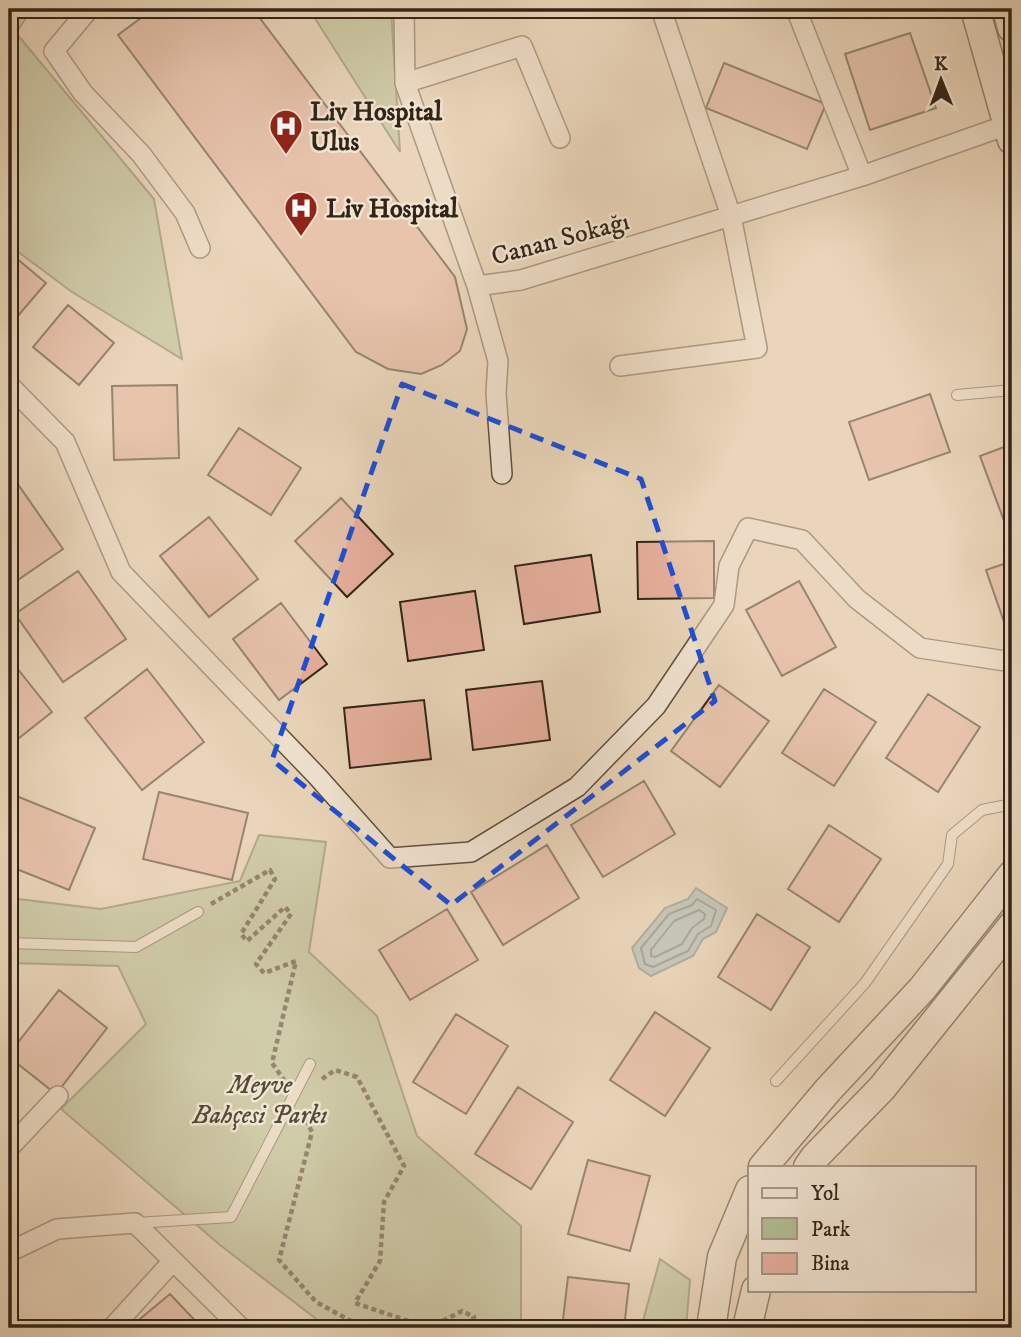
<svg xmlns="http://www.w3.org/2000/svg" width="1021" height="1337" font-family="'IM FELL DW Pica',serif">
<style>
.green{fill:#b2bf94;stroke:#727256;stroke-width:2}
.water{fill:#9cb6ba;stroke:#727c79;stroke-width:2}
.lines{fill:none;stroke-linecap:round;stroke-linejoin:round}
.shore{stroke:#676d68;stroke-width:2}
.building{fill:#e7b09e;stroke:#322417;stroke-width:2}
.service-casing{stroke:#605040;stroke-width:12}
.minor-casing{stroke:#605040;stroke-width:22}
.secondary-casing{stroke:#322417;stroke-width:31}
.path{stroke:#322417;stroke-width:4.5;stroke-dasharray:5 3.5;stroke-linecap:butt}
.service{stroke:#f1e4d2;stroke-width:10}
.minor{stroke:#f1e4d2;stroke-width:19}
.secondary{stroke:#f1e4d2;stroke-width:28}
.marked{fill:none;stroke:#1d4ed8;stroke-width:5;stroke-dasharray:14 9;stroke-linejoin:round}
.labels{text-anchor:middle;stroke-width:5;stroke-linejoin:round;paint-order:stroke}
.poi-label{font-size:26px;font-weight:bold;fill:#322417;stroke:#f1e4d2;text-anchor:start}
.street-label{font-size:26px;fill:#322417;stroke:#f1e4d2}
.park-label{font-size:26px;font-style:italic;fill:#524b36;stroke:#f1e4d2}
</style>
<rect width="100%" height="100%" fill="#ead6ba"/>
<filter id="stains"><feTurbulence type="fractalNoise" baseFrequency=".00286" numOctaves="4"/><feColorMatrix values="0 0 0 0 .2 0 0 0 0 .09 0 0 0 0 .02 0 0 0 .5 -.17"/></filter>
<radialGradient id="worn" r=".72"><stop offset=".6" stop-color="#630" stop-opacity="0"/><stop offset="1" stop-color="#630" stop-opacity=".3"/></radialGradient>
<path class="green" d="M 9,9 L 32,9 L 16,33 L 154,199 L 182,359 L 72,292 L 9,245 L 9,193 L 11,189 L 9,186 Z
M 309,9 L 391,9 L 400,152 Z
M 259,835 L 326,842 L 309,952 L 377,1016 L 417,1136 L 521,1226 L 521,1328 L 328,1328 L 220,1245 L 61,1109 L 146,1024 L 118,966 L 9,963 L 9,898 L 101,909 L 240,881 Z
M 660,1259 L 690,1280 L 686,1328 L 641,1328 Z"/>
<path class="water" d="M 696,888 L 727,908 L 716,932 L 703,939 L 693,956 L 651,976 L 639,968 L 632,948 L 665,908 L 688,899 Z"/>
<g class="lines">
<path class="shore" d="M 697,899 L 716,910 L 711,926 L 698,934 L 688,951 L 653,967 L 645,964 L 641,948 L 669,914 L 692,905 Z
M 699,910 L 705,914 L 704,919 L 692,928 L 682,944 L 655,957 L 651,956 L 651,950 L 674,921 Z"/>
</g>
<path class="building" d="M 153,9 L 253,9 L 455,277 L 467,329 L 460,351 L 442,365 L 421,374 L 388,369 L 356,352 L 118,35 Z
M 910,33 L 936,108 L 870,130 L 845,54 Z
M 724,63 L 826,104 L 807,149 L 706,108 Z
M 9,252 L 46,283 L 11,324 L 9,323 Z
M 68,305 L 114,343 L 79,385 L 33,347 Z
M 177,385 L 179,458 L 114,460 L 112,386 Z
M 930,394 L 950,452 L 869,480 L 849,422 Z
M 239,428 L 301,468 L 271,515 L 208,475 Z
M 1012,444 L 1012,527 L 1007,529 L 980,456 Z
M 15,480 L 63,549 L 9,586 L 9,484 Z
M 341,498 L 393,554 L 347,597 L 295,541 Z
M 209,517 L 258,579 L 209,617 L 160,556 Z
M 714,541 L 714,598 L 638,599 L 637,542 Z
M 591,555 L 600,612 L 524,624 L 515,566 Z
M 1012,561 L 1012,645 L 986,570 Z
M 78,571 L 126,639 L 63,682 L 15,614 Z
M 799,581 L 836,647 L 782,676 L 746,610 Z
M 475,591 L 484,650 L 408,661 L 400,602 Z
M 281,603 L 327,664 L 279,700 L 233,639 Z
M 9,658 L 52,712 L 9,746 Z
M 147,669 L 204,742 L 142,790 L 85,718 Z
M 542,681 L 550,740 L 473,750 L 466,690 Z
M 719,685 L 769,721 L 720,787 L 671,751 Z
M 824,689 L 876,722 L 834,786 L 782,753 Z
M 928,694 L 980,727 L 938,792 L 886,758 Z
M 424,700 L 431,759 L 350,768 L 344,708 Z
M 644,781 L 675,834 L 603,877 L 571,825 Z
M 159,792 L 248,813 L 232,880 L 143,859 Z
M 14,795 L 95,828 L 69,890 L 9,866 L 9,808 Z
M 829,825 L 881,859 L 839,922 L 788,889 Z
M 547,845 L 579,898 L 503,945 L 471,892 Z
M 447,909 L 478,960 L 410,1000 L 379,950 Z
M 757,914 L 810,947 L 771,1010 L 718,977 Z
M 59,990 L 107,1028 L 56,1094 L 9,1057 L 9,1054 Z
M 655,1012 L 710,1048 L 665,1116 L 610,1080 Z
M 456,1014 L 508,1046 L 466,1114 L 413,1082 Z
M 518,1087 L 573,1122 L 531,1189 L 475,1154 Z
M 588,1160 L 650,1176 L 630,1251 L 568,1234 Z
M 568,1277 L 629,1284 L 624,1328 L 562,1328 Z
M 170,1294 L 202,1328 L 129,1328 Z"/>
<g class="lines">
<defs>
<path id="service" d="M 957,395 L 1012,390
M 9,943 L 136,947 L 198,912
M 776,1081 L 865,983 L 948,864 L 952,835 L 982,810 L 1012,804
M 136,1223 L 231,1217 L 310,1064"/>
<path id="minor" d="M 89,9 L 54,51 L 83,93 L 141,154 L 185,213 L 200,248
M 404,9 L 405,83 L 477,286 L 521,280 L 862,176 L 1007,125
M 796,9 L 862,176
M 405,83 L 522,46 L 560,138
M 477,286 L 498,361 L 496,393 L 502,474
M 620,366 L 757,348 L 731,216 L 661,9
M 9,385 L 65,442 L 121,572 L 317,776 L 390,858 L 471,852 L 577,787 L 656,706 L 724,605 L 729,566 L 748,528 L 802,540 L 857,599 L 920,648 L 1012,662
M 9,1148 L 58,1096
M 9,1252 L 57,1229 L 135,1223 L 241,1328
M 112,1328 L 173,1261"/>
<path id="secondary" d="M 975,9 L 1012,140
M 1007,9 L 1012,28
M 763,1167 L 828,1090 L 922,989 L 1012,875
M 808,1167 L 815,1157 L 882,1088 L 1012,926
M 711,1328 L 722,1257 L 750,1190
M 747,1328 L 756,1290"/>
</defs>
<use href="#service" class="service-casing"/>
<use href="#minor" class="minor-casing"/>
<use href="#secondary" class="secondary-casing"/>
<path class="path" d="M 211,904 L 270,870 L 275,879 L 241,934 L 247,941 L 285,907 L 291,914 L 256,964 L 264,973 L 296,961 L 272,1063 L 284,1080
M 322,1079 L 335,1070 L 357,1077 L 404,1166 L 384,1202 L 380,1261 L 355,1303 L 429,1328 L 462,1311 L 474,1317 L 468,1328
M 302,1112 L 312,1132 L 279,1260 L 316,1302 L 364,1328"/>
<use href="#service" class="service"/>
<use href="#minor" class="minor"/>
<use href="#secondary" class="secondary"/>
</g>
<path d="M0 0H1021V1337H0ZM 402,384 L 641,479 L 715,701 L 451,905 L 272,760 Z" fill="#ead6ba" fill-opacity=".55" fill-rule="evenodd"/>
<path class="marked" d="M 402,384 L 641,479 L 715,701 L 451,905 L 272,760 Z"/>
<defs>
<symbol id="hospital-pin" viewBox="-11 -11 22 30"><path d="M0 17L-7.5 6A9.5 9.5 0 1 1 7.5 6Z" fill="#8f2418" stroke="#f1e4d2"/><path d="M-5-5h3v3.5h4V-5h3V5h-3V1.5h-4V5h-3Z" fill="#fff"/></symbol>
</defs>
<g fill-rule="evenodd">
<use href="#hospital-pin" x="267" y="107" width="38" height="52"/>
<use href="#hospital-pin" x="282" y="189" width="38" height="52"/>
</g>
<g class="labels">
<g class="poi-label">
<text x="310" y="120">Liv Hospital<tspan x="310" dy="30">Ulus</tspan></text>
<text x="326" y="217">Liv Hospital</text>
</g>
<g class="street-label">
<text transform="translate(560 238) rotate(-15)" y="9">Canan Sokağı</text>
</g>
<g class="park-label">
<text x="260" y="1093">Meyve<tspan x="260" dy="30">Bahçesi Parkı</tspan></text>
</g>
</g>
<rect width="1021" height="1337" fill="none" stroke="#ead6ba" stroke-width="35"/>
<rect x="10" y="10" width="1000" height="1316" fill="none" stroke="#322417" stroke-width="3.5"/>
<rect x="18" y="18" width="986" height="1302" fill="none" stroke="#322417" stroke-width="2"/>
<rect x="748" y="1166" width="228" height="126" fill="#f1e4d2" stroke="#a59787" stroke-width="2"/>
<rect x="762" y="1188" width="35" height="10" fill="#f1e4d2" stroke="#a59787" stroke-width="2"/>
<text x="811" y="1200" font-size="21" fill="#322417">Yol</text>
<rect x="762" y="1218" width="35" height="21" fill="#b2bf94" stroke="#a59787" stroke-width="2"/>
<text x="811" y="1236" font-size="21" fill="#322417">Park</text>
<rect x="762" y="1253" width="35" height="21" fill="#e7b09e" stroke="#a59787" stroke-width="2"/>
<text x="811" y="1270" font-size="21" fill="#322417">Bina</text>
<g transform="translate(941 80) rotate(359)" stroke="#f1e4d2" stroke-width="5" paint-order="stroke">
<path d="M0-5L12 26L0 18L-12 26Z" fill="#322417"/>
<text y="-10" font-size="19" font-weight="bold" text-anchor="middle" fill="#322417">K</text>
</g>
<rect width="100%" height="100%" filter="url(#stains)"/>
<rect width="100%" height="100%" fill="url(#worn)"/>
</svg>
